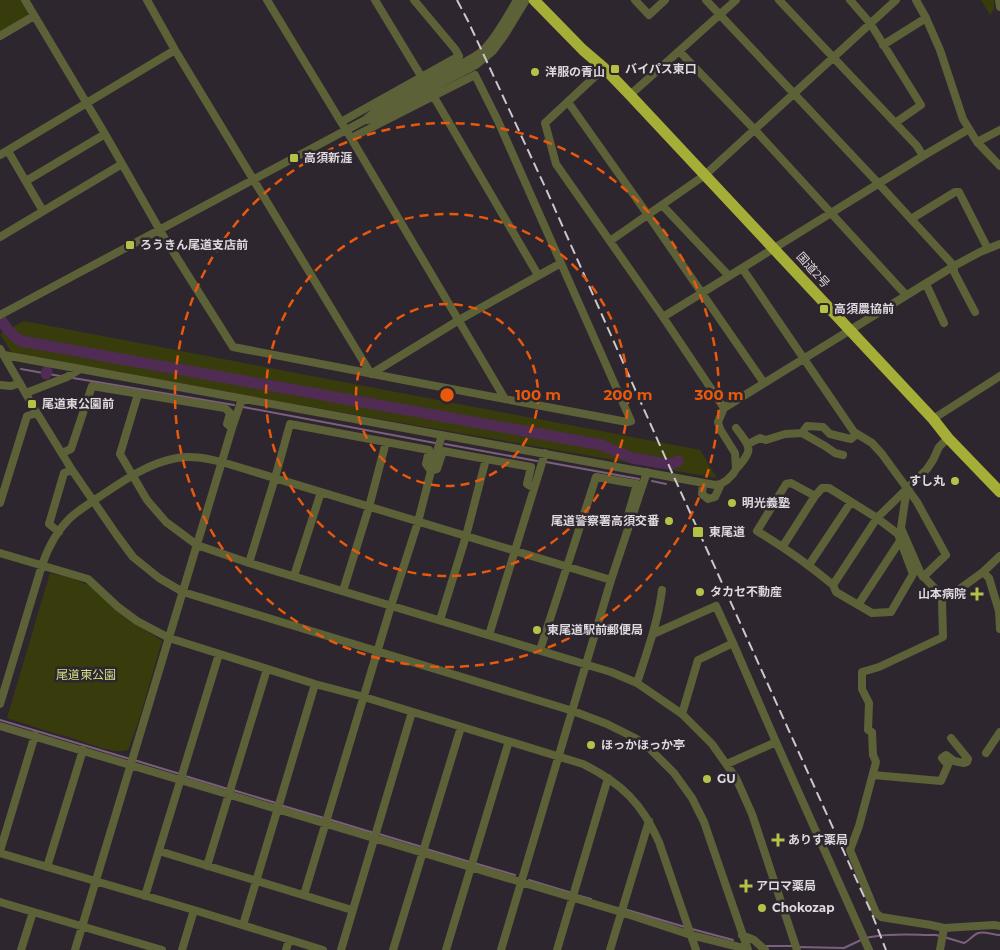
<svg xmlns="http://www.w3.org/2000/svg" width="1000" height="950" font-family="Montserrat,'Noto Sans JP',sans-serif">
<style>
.green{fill:#383c0d}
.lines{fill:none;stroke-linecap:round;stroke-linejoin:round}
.stream{stroke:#7b607d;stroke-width:2}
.river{stroke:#502c54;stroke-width:11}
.minor{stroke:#5d6137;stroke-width:8}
.highway{stroke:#a5ae37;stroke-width:11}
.rail{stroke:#ccc7cc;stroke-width:2;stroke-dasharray:10 5;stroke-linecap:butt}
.ring{fill:none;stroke:#e8590c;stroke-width:2.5;stroke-dasharray:9 6}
.poi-dot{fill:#b7c147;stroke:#2e262e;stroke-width:2}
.labels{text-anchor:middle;stroke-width:5;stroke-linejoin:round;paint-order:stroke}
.poi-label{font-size:12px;font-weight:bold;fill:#ded9de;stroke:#2e262e;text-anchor:start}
.street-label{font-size:12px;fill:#ded9de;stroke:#2e262e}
.park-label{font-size:12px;fill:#d4dd87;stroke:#2e262e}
.centre{fill:#e8590c;stroke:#2e262e;stroke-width:2.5}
.ring-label{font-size:15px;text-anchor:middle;font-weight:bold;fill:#e8590c;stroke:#2e262e;stroke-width:5;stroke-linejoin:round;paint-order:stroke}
</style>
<rect width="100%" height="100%" fill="#2e262e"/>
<path class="green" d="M 0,0 L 21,0 L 29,15 L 0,32 Z
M 981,0 L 994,0 L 994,9 L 990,15 Z
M 24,321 L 700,450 L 717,478 L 13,355 L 0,334 Z
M 50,573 L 71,578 L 88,585 L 124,616 L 162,641 L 140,717 L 128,750 C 112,755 87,742 71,738 C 50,732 29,725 7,718 Z"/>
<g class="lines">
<path class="stream" d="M 21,369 L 60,376
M 73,378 L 234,405
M 243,407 L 435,443
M 445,444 L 537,461
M 546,462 L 639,479
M 652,481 L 666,484
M 0,720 L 130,759
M 134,760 L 180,774
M 185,776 L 228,789
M 233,790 L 276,803
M 280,805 L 324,818
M 328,819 L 374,833
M 379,834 L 422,847
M 426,849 L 470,862
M 474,863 L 515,875
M 529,880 L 572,893
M 576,895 L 591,899
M 624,909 L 685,927
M 692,929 L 733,940
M 944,937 L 964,943 C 969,941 973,935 978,933 C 985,931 993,935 1000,935
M 865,938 C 870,937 873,937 877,936 C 896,933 917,935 936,935 L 940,936
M 765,946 L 793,946
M 798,947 L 844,948 L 861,940"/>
<path class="river" d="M 0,318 C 6,328 11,335 21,341 L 602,445 L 632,458 L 661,463 L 672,464 L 678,461
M 46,374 L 47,371"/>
<path class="minor" d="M 25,0 L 105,134 L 162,234 L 233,347 C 364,373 496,397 627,422 L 631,421 L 498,121 L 475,75 L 351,138 L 341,122 L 459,56 L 455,49 L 414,0
M 147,0 L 175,50 L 371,374 L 459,320 L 561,263
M 267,0 L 341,122
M 375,0 L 421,76
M 635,0 L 649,15 L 665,0
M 706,0 L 878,183 L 954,266 L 954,272 L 975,312
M 779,0 L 917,146 L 923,156
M 850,0 L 870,23 L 921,105 L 895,123
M 916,0 L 926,18 L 940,50 L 963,119 L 977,142 L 1000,166
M 999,0 L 1000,7
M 0,36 L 34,16
M 883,45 L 926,18
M 679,51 L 755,130 L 906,295
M 604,68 L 545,123 L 556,164 L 663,317 L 724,408
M 630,95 L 736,0
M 434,97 L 538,275
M 568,102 L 648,215 L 764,383
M 367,120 L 375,118 L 476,65 L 493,51 L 504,36 L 526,0
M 351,138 L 505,399
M 977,142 L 1000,130
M 8,151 L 43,211
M 0,155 L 175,50
M 26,181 L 105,134
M 662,205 L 729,276
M 911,219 L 955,192 L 959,192 L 988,249
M 0,237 L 122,164
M 610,241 L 705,175 L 896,0
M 742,268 L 854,432 L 872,443 L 882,454 L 917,502 L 946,555 L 923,577
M 926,284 L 944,323
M 0,315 L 365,120 L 378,109 L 472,58 C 475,56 479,54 482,51 C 495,40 508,15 517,0
M 663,317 L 923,156 L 969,129
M 0,349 L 37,413 L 72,470 L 116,534 L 133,557 L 159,578 L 183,592 L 573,711 L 607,724 L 635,738 L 650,749 L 674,773 L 692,798 L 704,822 L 748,950
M 4,355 L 715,485 L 721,484 L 727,480 L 733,474 L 736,469 L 735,453 L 720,429 L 718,422 L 724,408 L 954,266 L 980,252 L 1000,244
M 0,385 L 11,386 L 20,383
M 26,393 L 67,377 L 80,369
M 138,394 L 120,454 L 147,500 L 166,522 L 197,545 L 249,563 L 611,672 L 637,683 L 682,714 L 712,744 L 736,778 L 752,814 L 797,950
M 933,419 L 1000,376
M 736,428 C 750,447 755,449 736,469
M 802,433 L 825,446 L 835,453 L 843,455
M 748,444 L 760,438 L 766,440 L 785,434 L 802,433 L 807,426 L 823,427 L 830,434 L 851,439 L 857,434
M 62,453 L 71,449 L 92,386 L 225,408 L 230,413 L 227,424 L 232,428
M 703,483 L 702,494 L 708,499 L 715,497 L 721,484
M 907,488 L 901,528 L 921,574 L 944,598 L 950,596 L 983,572 L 1000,556
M 815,496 L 791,483 L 786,484 L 757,531 C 785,548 808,564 833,585
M 0,503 L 27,416 L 37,413
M 59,532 L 49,524 L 64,473 L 72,470
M 783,546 L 815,496 L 822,488 L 829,488 L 877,518 L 898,534 L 913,574 L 891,612 L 872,613 L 836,592 L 833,585 L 877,518 L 927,469 L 933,460 L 939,447 L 948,438
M 0,553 L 88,579 L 118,607 L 137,621 L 169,638 L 315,684 L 364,697 L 583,764 C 621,783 642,803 659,842 L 696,950
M 249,563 L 275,478 L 290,424 L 429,450 L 426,464 L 431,471 L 437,469 L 443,451 L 486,459 L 531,467 L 527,484 L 534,488
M 809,565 L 851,502
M 983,572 L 989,578 L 999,611 L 1000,629
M 294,576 L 321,492
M 343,591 L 369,507 L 386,442
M 944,598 L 942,602 L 943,637 L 879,667 L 862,672 L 862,689 L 869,703 L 868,730 L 872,732 L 873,755 L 876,762 L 859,826 L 850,850 L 876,913 L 881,917 L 931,925 L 944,928 L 994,925 L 1000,926
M 858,605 L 900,541
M 440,620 L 466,536 L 486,459
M 653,634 L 716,606 L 733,643 L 776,742 L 869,950
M 489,635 L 545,453
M 540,650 L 596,477 L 637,484 L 627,519 L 630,524
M 637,683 C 647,652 658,622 662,590
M 0,704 L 42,565 C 48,548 55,533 69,519 C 77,511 89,504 99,497 C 123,481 148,463 177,458 C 192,455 208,459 222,462 L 611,580
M 682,714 L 698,660 L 733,643
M 0,726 L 621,912 L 691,935 L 747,949
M 986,753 L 1000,732
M 727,764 L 776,742
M 873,775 L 941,781 L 948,765 L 942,758 L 946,755 L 954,761 L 964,763 L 967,762 L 968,759 L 951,738
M 0,851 L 35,735
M 159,851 L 352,910
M 0,853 L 194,910 L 323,950
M 207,866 L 267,669
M 47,867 L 83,750
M 304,895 L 391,606 L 418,522 L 431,471 L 442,435
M 145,896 L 219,654
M 0,902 L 162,950
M 243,925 L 315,684
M 742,935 L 754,940 L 765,950
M 21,950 L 33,912
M 75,950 L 232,428 L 242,399
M 182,950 L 194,910
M 286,950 L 289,940
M 341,950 L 412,712
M 393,950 L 461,727
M 446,950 L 509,741
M 501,950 L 611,580 L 647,472
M 557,950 L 608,778
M 610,950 L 649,821
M 940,950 L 944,928"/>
<path class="highway" d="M 534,0 L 583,50 L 604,68 L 630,95 L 933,419 L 948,438 L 1000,492"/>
<path class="rail" d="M 457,0 L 468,21 L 546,189 L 674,477 L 872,914 L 886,950"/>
</g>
<g class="ring">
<circle cx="447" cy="395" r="91"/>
<circle cx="447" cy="395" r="181"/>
<circle cx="447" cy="395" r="272"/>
</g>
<g class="poi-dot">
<rect x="610" y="64" width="10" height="10" rx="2.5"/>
<circle cx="535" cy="72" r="5"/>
<rect x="289" y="153" width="10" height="10" rx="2.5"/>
<rect x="125" y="240" width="10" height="10" rx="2.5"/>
<rect x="819" y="304" width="10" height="10" rx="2.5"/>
<rect x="27" y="399" width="10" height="10" rx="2.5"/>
<circle cx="955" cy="481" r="5"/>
<circle cx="732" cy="503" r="5"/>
<circle cx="669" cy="521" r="5"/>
<rect x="692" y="526" width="12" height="12" rx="2.5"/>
<circle cx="700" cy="592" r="5"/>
<path d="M974.5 586.5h5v5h5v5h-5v5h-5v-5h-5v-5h5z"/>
<circle cx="537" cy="630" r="5"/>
<circle cx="591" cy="745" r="5"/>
<circle cx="707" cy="779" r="5"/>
<path d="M775.5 832.5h5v5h5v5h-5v5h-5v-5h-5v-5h5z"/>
<path d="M743.5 878.5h5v5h5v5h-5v5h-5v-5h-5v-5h5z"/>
<circle cx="762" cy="908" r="5"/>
</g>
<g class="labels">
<g class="poi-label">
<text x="625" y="73">バイパス東口</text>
<text x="545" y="76">洋服の青山</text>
<text x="304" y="162">高須新涯</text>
<text x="140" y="249">ろうきん尾道支店前</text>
<text x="834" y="313">高須農協前</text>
<text x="42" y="408">尾道東公園前</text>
<text x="945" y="485" text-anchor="end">すし丸</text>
<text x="742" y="507">明光義塾</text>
<text x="659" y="525" text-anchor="end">尾道警察署高須交番</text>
<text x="709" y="536">東尾道</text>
<text x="710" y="596">タカセ不動産</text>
<text x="966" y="598" text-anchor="end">山本病院</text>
<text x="547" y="634">東尾道駅前郵便局</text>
<text x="601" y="749">ほっかほっか亭</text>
<text x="717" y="783">GU</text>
<text x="788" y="844">ありす薬局</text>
<text x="756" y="890">アロマ薬局</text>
<text x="772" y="912">Chokozap</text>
</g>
<g class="street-label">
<text transform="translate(813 270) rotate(48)" y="4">国道2号</text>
</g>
<g class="park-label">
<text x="86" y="679">尾道東公園</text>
</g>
</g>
<circle cx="447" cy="395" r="8" class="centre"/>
<g class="ring-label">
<text x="538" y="400">100 m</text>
<text x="628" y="400">200 m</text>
<text x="719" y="400">300 m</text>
</g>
</svg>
